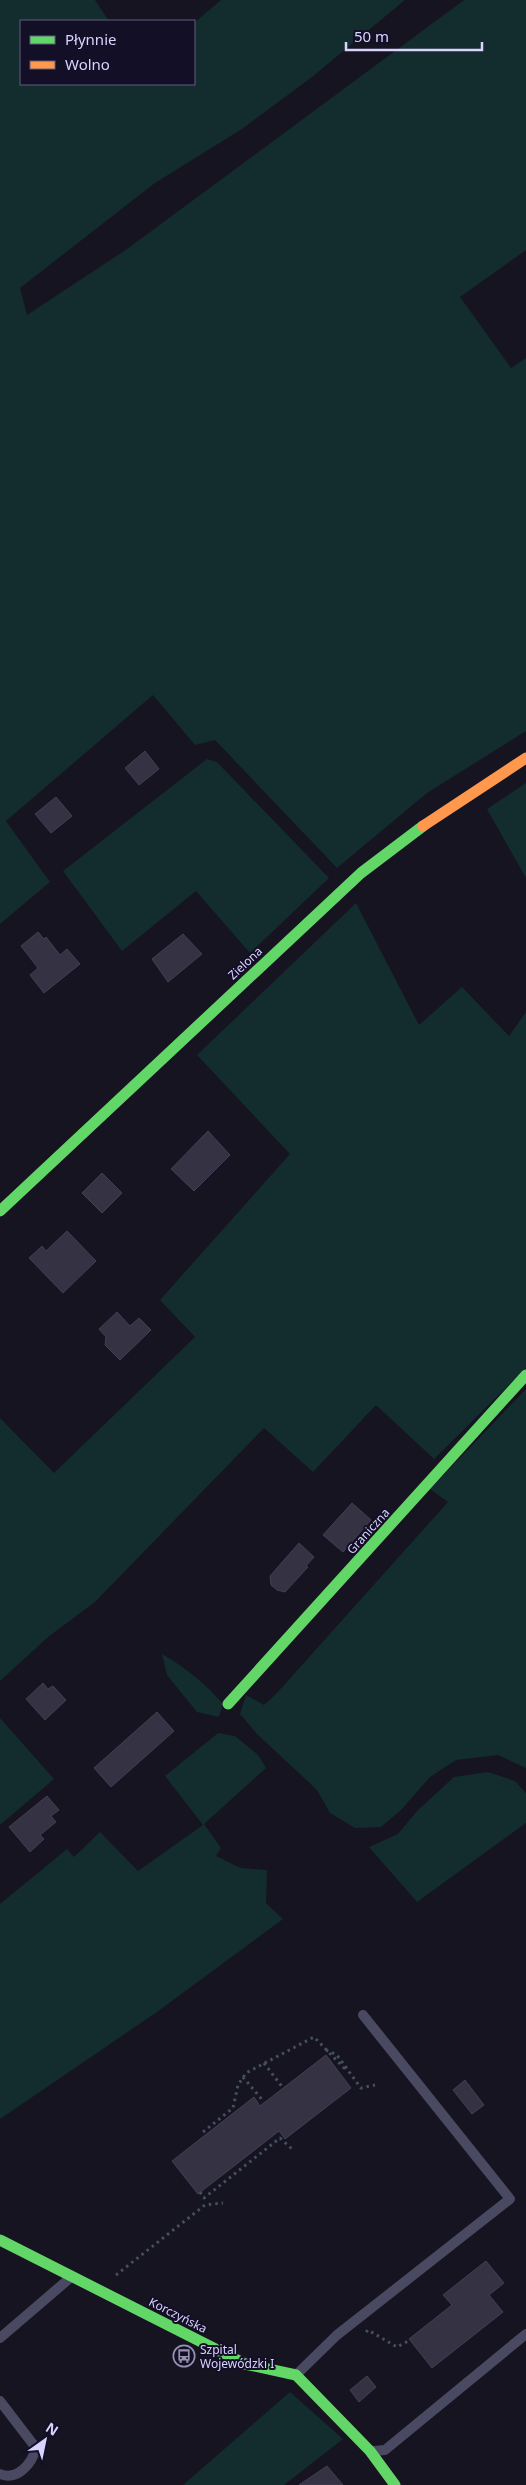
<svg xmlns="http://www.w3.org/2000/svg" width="526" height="2485" viewBox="0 0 526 2485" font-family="'Noto Sans',sans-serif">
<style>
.green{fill:#132c2d}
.building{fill:#343243;stroke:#433f54}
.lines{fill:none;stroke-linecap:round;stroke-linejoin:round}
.path{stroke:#44505f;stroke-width:3;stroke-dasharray:2.5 4;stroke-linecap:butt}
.lane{stroke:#4a4962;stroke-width:10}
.fast{stroke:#63d668;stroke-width:11}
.slow{stroke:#ff974d;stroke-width:11}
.labels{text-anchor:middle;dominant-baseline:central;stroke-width:4;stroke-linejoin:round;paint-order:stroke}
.street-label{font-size:12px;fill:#d9d4ff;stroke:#130f26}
.poi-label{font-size:12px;fill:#d9d4ff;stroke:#130f26;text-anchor:start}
</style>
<rect width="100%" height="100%" fill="#161421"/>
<!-- green -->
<path class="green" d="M0,0H95L109,21H21V84H194V23L221,0H405L312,77L242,129L155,183L20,288L27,315L127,249L464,0H526V250L460,297L511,368L526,358V731L427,793L337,868L215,740L195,745L153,695L6,821L50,882L0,924Z
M207,759L217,762L329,878L250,953L196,891L122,951L63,871Z
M526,783V878L487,809Z
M356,903L419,1025L462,987L509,1036L526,1012V1368L434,1459L376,1405L313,1472L264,1428L95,1602L48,1637L0,1681V1418L54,1473L195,1337L160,1300L290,1154L197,1055Z
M526,1389V1768L498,1755L456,1760L430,1777L401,1810L381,1827L355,1828L330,1813L317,1790L257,1734L240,1714L246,1695L264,1705L276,1694L448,1502L430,1489Z
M162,1654C186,1668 205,1683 223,1704L219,1717L197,1712L167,1675Z
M0,1718L54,1779L0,1825Z
M218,1733L235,1736L258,1755L266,1768L204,1824L221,1848L216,1856L240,1868L267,1870L266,1903L283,1919L157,2012L0,2119V1904L67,1849L74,1857L100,1832L138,1871L203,1825L165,1776Z
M488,1772L515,1781L526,1793V1823L417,1902L369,1847L398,1834L417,1811L454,1777Z
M290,2392L343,2439L284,2485H183Z"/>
<!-- building -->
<path class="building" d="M145,751L159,769L139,785L125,768Z
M56,797L72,816L51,833L35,814Z
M38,932L44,939L46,937L60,955L67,949L80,964L44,993L30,975L38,968L21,946Z
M183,934L202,954L168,982L152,959Z
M208,1131L230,1155L194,1191L171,1169Z
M102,1173L122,1193L102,1213L82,1193Z
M67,1231L96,1261L63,1293L29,1258L42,1246L46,1251Z
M117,1312L130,1326L139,1318L151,1330L120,1360L105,1345L106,1337L99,1329Z
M352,1503L371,1520L343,1552L323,1535Z
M299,1543L314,1557L306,1566L308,1567L285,1592L277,1590L271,1585L270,1576Z
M43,1683L48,1689L53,1686L66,1700L45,1720L26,1699Z
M157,1712L174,1731L111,1787L94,1768Z
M47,1796L59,1810L51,1816L56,1822L40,1835L44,1839L30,1852L9,1827Z
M326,2055L351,2088L285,2139L279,2131L198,2194L172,2161L254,2097L260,2106Z
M465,2080L484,2105L472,2114L453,2090Z
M486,2261L504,2283L489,2295L503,2312L432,2368L409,2339L452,2305L443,2295Z
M367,2376L376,2387L359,2402L350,2390Z
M327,2466L343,2485H299Z"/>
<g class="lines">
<!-- path -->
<path class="path" d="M326,2050L337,2055L361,2088L375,2085
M264,2063L283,2088
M243,2077L264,2102
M203,2132L233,2108L238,2085L246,2073L314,2037L344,2068L341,2070
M200,2192L204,2198L280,2138L292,2149
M116,2275L205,2205L223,2203
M366,2332L368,2330L397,2347L410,2340"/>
<!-- lane -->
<path class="lane" d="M0,2338L70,2278
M296,2375L337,2335L510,2199L363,2015
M0,2401L36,2448C32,2464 17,2481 0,2474
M374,2451L385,2450L526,2334"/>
<!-- fast -->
<path class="fast" d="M0,1211L361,873L423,826
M228,1704L526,1375
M0,2240L245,2364L296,2375L370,2451L395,2485"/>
<!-- slow -->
<path class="slow" d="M423,826L526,758"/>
</g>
<!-- icons -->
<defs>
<g id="bus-ring" transform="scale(1.125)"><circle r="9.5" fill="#130f26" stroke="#9591b1" stroke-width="1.5"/><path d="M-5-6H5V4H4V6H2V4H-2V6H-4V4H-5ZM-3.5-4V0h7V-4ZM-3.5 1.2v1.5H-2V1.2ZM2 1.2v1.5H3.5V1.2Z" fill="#9591b1"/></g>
</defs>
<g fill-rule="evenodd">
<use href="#bus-ring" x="184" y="2356"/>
</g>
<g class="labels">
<!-- street labels -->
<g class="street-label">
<text transform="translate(245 963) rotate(-43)">Zielona</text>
<text transform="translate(368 1531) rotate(-48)">Graniczna</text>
<text transform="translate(178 2315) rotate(27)">Korczyńska</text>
</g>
<!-- poi labels -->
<g class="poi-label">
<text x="200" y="2349">Szpital<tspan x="200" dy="14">Wojewódzki I</tspan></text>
</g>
</g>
<!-- legend -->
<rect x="20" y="20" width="175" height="65" fill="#130f26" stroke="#625e7d"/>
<rect x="30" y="36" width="25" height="8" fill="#63d668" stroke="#625e7d"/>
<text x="65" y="45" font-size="15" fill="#d9d4ff">Płynnie</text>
<rect x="30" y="61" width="25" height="8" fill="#ff974d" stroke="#625e7d"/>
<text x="65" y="70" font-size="15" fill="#d9d4ff">Wolno</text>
<!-- north arrow -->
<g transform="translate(45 2440) rotate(33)" stroke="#130f26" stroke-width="4" paint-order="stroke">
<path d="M0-4L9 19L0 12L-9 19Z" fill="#d9d4ff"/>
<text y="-8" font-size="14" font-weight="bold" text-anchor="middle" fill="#d9d4ff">N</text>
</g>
<!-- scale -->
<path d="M346 42v8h136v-8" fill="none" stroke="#d9d4ff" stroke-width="2.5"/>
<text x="354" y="42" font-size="15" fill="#d9d4ff" stroke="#130f26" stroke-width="4" paint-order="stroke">50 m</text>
</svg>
